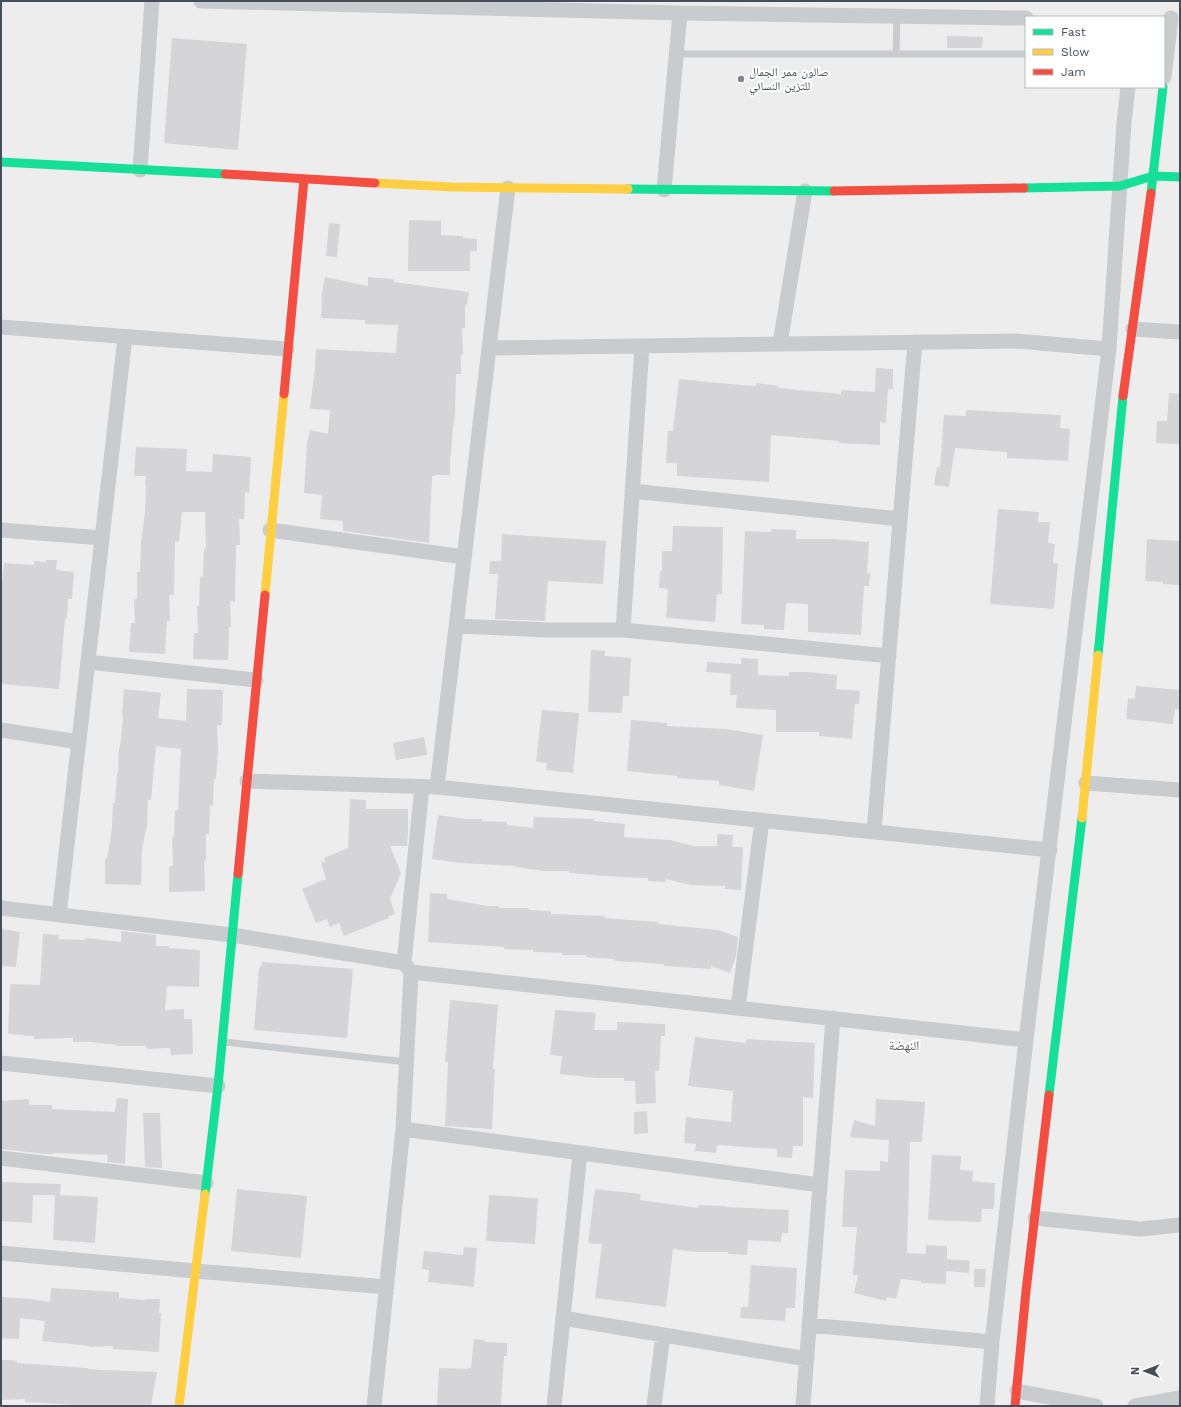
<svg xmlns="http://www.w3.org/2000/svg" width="1181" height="1407" viewBox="0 0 1181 1407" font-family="'Work Sans','Noto Naskh Arabic',sans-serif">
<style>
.building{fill:#d5d5d7}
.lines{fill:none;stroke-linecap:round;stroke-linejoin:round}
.lane{stroke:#c9ccce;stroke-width:7}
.street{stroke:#c9ccce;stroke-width:15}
.fast{stroke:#16e098;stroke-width:9}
.slow{stroke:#ffcf43;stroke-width:9}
.jam{stroke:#f24e42;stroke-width:9}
.poi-dot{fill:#80868d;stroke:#fff;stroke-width:1.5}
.labels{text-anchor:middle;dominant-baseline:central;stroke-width:4;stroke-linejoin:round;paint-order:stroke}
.poi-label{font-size:12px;fill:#454f5a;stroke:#fff;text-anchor:start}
.neighbourhood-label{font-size:13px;fill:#595d61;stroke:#fff}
</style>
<rect width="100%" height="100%" fill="#eeeded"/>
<!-- building -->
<path class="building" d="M947,36L983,37L982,48H947Z
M172,38L247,44L238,150L164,143Z
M409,220L441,221V235L463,236V238L477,239V251H470V271H408Z
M329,223L340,224L337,257L326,256Z
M325,277L368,286V277L394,279V282L469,292L467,305L465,304V328H462L463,354L461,355V374H456L455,413L454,425H453L451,456H450V475H434V476H432L429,543L343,531V521L320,519L322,495L304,493L307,442L310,430L328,434L330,410L310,409L315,369L316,349L396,353L398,325L365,324V320L321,318L322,292Z
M876,368L893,369V389H888L886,423L880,422V445L839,443V441L771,435L769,482L677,476V463H666L668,431H673L679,379L729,384L756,386V383L778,386V388L841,394V390L875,392Z
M1169,393L1180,394V444L1156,443L1157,421H1167Z
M966,410L1061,415L1060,428L1070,429L1068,461L1007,458V452L955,448L949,487L934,485L937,467H940L944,415L966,416Z
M136,447L187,449L186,471L212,472L213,454L251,457L249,493L245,492L244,519H239L240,545H236L235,602L230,601L231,627H229L228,660L193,659L194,633H198L197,606H199L200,577H203L204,549H206L205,512H182L179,542L175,541L174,595H169L170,621H167L165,654L129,652L131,623H135L134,599H137V572H140L141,543L145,511L146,485H145L146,476H134Z
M998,509L1039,512L1038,522H1050L1048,543L1055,544L1053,563H1058L1054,609L990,604Z
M673,526L723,527L722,594H717L715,622L666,618L668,589L659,588L660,571H662V551H672Z
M771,529L796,530V539H835L869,542L867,573H870L869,586H864L861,635L808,632V604L786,603L784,630L764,629V625L741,624L745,531L771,532Z
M502,534L606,541L603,584L548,581L545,621L495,619L498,574H489L490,561H501Z
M1147,539L1180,541V585L1163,584V582L1145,581Z
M46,560H57L56,570L74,572L72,599H68L67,619H65L59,689L1,684V594L4,563L34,565V561L46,562Z
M591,650L605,651V656L631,658L629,696H623L622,713L588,712Z
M741,658L758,659V675L789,676V672H808L837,675L836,689L860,691L859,704H855L852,739L819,736V732H776V710L736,708L737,695H730L731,674L706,672L707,662L741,664Z
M1136,686L1180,690V710L1175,709L1173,724L1126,719L1128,698L1135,699Z
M124,689L161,693L158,718L186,721L187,689L223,690L222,725H217L218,750L216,779H214L213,806L210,805L209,834H206V861H204L205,891L169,892V866H173L172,837H174L175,810H178L181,749L156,746L151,800H148L147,828H146L142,851L141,885L105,884V859H107L112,828L113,803H115L117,773H118L119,747H120L123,718L122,717Z
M542,710L579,713L573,773L546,770L547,763L536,762Z
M631,720L667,723V726L726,729L763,735L754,791L719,785V781L677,778V776L627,771Z
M424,737L427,755L396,760L393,743Z
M350,799L366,800V809H408V833L407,846H390L401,873L390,899L395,914L388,916L389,918L344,936L339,923L330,927L327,919L316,923L302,889L326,879L321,863L325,861L324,858L348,848Z
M438,815L466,819H482V821L507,822V825L533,828L534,817L595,819L594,821L625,824L624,837L670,840L694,846H717V834L733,835L732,847H743L741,890L725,889V886L691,885L666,879L665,882L648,881V878L621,877L569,873V871H544L515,867L516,866L461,863L432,859Z
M430,893L447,894V899L488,906H499V908H529V910L551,911V914L605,916L604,918L658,922V924L718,930L738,937L736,956L730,973L711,966V969L664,966V964L614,961V959L586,957V955H562V953L533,952V950L504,949V947L428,942Z
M1,929L20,932L16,967L1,966Z
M121,931L156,935V946H169V948L200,950L199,987L167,986L165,1010L184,1009V1019H192L193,1054L171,1055L170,1048L146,1049V1046H117V1045L91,1042H73V1038L34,1039V1036L8,1034L10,984L40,985L43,934L59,935L58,939L86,940V938L121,942Z
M262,962L353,969L347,1038L254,1030L259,967H261Z
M450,1000L498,1005L493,1069H495L492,1129L445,1126L448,1062H445Z
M555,1010L596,1013L594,1030H617V1022L665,1024V1036H661L659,1071H655L656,1103L636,1104L635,1081H624V1078H596L560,1074L562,1056L550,1055Z
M695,1037L746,1043V1039L815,1043L813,1098L803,1097V1146H793L792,1158L777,1157V1149L717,1145L716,1153L695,1151L696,1144L684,1143L686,1117L731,1122L733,1091L688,1086Z
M117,1098L128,1099L125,1164L107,1162L108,1155L53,1153V1154H45L1,1149V1101L29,1099V1105H52V1109L115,1112Z
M876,1099L925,1102L922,1142H910L907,1253L926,1254V1245L947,1246V1259L970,1261L969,1273L946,1271V1284L921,1283V1281L901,1279L896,1299L887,1297L886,1301L854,1293L858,1275H853L857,1227H842L845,1170L880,1171V1161L888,1162L889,1140L856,1138L850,1137L854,1120L875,1126Z
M647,1111L648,1133L634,1134V1112Z
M143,1113H160L162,1168L145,1167Z
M932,1155L961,1156L960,1170L973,1171L972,1181L995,1183L994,1209H982L981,1222L928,1220Z
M1,1182L61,1184L60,1195L98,1197L95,1243L53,1240L55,1195H33L32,1223L1,1221Z
M237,1189L307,1196L301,1258L231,1251Z
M595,1189L641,1194L640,1200L698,1208L699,1205L725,1206V1207L789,1210L788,1233H782L781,1242L748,1240L747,1255L728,1254V1252H696L673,1249L666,1307L595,1298L602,1244L588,1243Z
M489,1195L538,1198L535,1244L486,1241Z
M464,1247L477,1248L474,1287L428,1282L429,1270L422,1269L424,1251L463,1255Z
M751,1265L797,1268L795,1308H786L785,1321L740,1318L741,1307H748Z
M974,1269H986L985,1287H974Z
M51,1288L119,1292V1298L146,1300V1299H160L159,1313H161L159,1352L113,1349V1346L89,1347V1346L42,1341L45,1321L20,1318L19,1339H12L1,1338V1297L31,1299L50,1302Z
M474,1339L485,1340L484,1342L507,1343V1356H504L501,1406H437L439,1368L468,1369V1368H471Z
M1,1360H13V1361H17V1363L88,1368V1369L103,1370L157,1372L151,1406H90L25,1402V1399L1,1400Z"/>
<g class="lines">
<!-- lane -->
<path class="lane" d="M677,54H1026
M896,54L897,16
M224,1042L407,1062"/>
<!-- street -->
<path class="street" d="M201,1L680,13L1026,18
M1164,77L1171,18
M140,170L152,1
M664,190L680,13
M1,327L287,349
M1133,329L1180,332
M780,344L805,191
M489,348L1016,341L1109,349
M632,491L900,519
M1,530L102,538
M270,530L464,557
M456,626L548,630H623L889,656
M623,630L642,346
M88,662L256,680
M1,730L79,742
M247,781L437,787L1050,850
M1086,783L1180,790
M437,787L508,188
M874,831L915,342
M1,908L232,935L404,963L411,972L1026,1040
M59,915L125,337
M404,963L422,787
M738,1008L762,820
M1,1063L218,1086
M403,1129L820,1185
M1,1158L206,1183
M1035,1218L1140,1229L1180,1225
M1,1253L195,1271L387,1287
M563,1318L807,1359
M809,1325L992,1342
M1017,1391L1096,1406
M374,1406L403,1129L411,972
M554,1406L580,1153
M654,1406L663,1335
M803,1406L833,1018
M987,1406L992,1342L1026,1040L1109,349L1124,123L1128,87
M1135,1406L1180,1398"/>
<!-- fast -->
<path class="fast" d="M1,162L225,174
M1024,188L1120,186L1153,176L1180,177
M628,189L834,191
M1151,193L1163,87
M1098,655L1123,396
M1049,1095L1082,818
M205,1194L218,1086L238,874"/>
<!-- slow -->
<path class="slow" d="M375,183L452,187L628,189
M265,595L284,394
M1082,818L1098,655
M179,1406L205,1194"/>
<!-- jam -->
<path class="jam" d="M225,174L375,183
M834,191L1024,188
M284,394L304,179
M1123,396L1151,193
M238,874L265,595
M1015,1406L1026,1291L1049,1095"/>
</g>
<!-- markers -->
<circle class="poi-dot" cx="741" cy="79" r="4"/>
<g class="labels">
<!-- poi labels -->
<g class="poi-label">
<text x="749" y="72">صالون ممر الجمال<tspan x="749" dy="14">للتزين النسائي</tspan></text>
</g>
<!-- neighbourhood labels -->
<g class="neighbourhood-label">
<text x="904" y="1045">النهضة</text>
</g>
</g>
<!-- border -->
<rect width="1181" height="1407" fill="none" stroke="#454f5a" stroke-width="4"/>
<!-- legend -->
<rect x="1025" y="16" width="140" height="72" fill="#ffffff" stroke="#b5b9bd"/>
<rect x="1033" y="29" width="20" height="6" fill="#16e098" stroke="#b5b9bd"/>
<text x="1061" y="36" font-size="12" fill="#454f5a">Fast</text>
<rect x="1033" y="49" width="20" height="6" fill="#ffcf43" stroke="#b5b9bd"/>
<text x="1061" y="56" font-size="12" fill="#454f5a">Slow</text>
<rect x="1033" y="69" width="20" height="6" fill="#f24e42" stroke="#b5b9bd"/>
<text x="1061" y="76" font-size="12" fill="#454f5a">Jam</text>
<!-- north arrow -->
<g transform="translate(1145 1371) rotate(270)" stroke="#ffffff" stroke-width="3" paint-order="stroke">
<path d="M0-3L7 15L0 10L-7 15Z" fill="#454f5a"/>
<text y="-6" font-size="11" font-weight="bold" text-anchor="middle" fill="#454f5a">N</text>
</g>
</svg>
